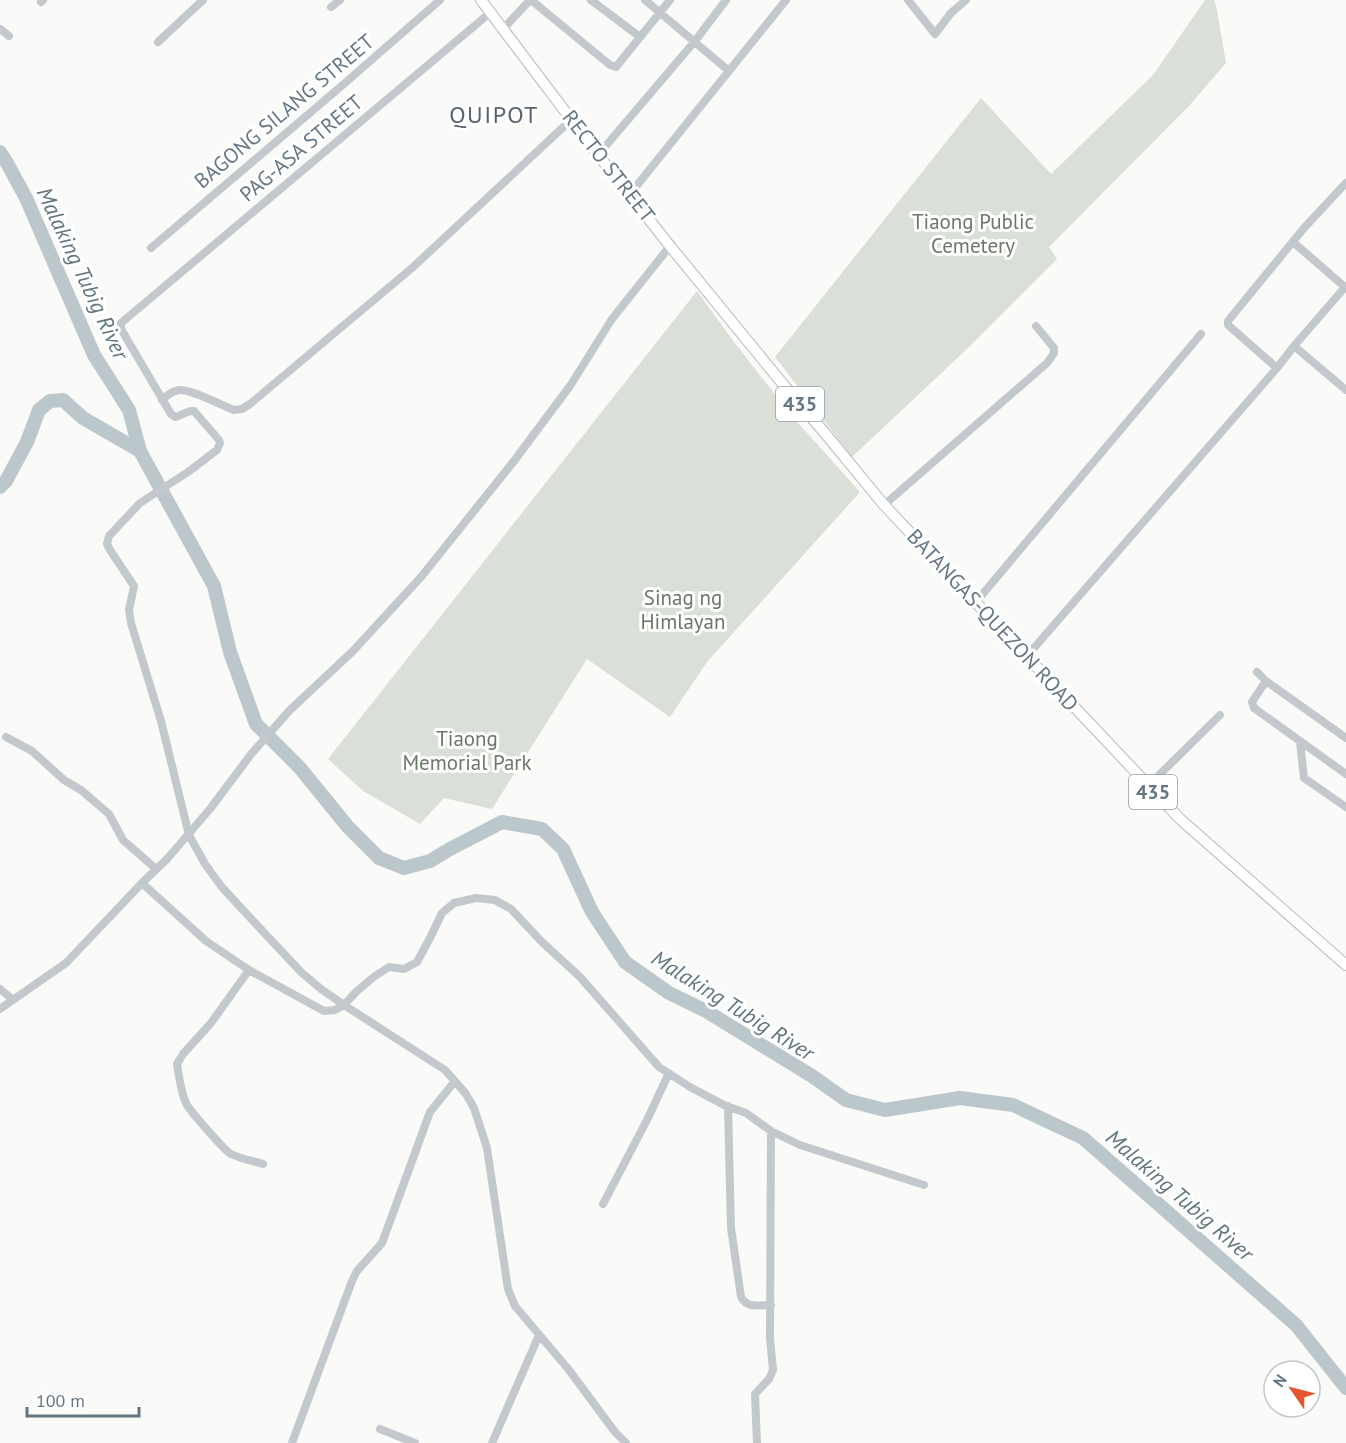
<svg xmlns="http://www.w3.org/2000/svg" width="1346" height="1443" viewBox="0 0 1346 1443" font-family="'PT Sans',sans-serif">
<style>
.green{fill:#dadfd7}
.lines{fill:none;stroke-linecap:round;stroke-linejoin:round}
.river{stroke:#bbc7cb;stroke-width:14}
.major-casing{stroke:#b5babe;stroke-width:12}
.minor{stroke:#c3c8cc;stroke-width:8}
.major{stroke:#fff;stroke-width:10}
.labels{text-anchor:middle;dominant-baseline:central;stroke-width:6;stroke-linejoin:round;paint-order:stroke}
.shield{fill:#fff;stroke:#939fa8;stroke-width:1.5}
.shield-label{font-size:20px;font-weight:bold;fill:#657683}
.street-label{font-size:21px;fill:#657683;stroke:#fff}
.park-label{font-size:21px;fill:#687a64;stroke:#fff}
.water-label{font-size:22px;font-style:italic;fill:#60757c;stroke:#fff}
.quarter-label{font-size:24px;letter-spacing:1.5px;fill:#57646e;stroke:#fff}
</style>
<rect width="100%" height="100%" fill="#fafaf8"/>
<!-- green -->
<path class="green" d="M1205,0H1214L1216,5L1226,63L1188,107L1049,247L1057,259L969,347L852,457L775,357L981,98L1051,174L1153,75Z
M697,291L734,342L791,415L860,492L707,662L670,717L587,659L492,809L444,798L420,824L363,791L328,759Z"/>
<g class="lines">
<!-- river -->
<path class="river" d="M0,152L7,163L26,198L94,355L129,410L140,451L214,586L230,652L256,724L300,768L348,827L379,858L404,868L430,861L450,849L502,822L542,829L563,849L592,912L625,962L669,993L706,1011L812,1076L846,1100L885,1110L960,1098L1013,1105L1083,1138L1296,1325L1346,1388
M0,487L6,481L27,442L39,410L50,401L63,400L83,418L140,451"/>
<!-- major casing -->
<g class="major-casing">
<path id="major" d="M481,0L598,155L670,246L782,383L824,432L884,505L1180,819L1346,965"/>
</g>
<!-- minor -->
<path class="minor" d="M531,0L610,65L616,67L670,0
M591,0L640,37
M645,0L729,71
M908,0L935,34L951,13L966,0
M41,2L43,0
M331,7L340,0
M491,12L121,323V329L171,414L175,417C182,416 186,410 194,411L219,440L220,443L217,450L188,472L140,503L109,536L107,544L110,550L134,586L129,610L131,623L161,721L189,835L205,864L221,886L242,909L301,972L321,989L344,1005L445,1070L466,1094L474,1108L487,1148L508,1289L515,1306L569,1370L615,1432L626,1443
M0,29L9,36
M503,29L530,0
M158,42L203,0
M598,155L695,41L726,0
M630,194L786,0
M1293,242L1346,288
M151,248L345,83L440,0
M1294,346L1346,286
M1277,368L1294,346L1346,390
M162,400C167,395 172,391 179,390C191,389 221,405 234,410L242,409L250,404L412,268L572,119
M884,505L1047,363L1054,353V348L1036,326
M976,602L1201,334
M1027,656L1277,368L1228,325V321L1304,228L1346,183
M1257,672L1266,681L1346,738
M1266,681L1252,702L1254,708L1346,774
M6,737L32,751L64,780L81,790L109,814L123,840L156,869
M1300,742L1304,778L1346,807
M1148,786L1220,715
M142,883L206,941L249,970L324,1011L335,1010L344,1005L357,991L375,976L389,967L404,969L417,962L430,938L442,913L454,903L476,898L495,900L511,909L542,942L580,977L659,1067L690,1087L724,1105L746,1113L771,1131L800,1145L924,1185
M249,970L211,1023L183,1054L177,1064C179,1076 181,1094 187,1105C191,1112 225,1151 231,1154C241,1159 253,1161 263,1164
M0,989L13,1000
M0,1009L66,963L142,883L167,859L210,809L252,753L289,711L353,651L421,577L514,461L570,386L612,319L670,246
M728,1106L731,1228L741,1297C748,1309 757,1305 771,1305
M603,1204L647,1120L669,1073
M380,1429L415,1443
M292,1443L352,1281L357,1271L382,1243L430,1112L455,1081
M492,1443L539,1335
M757,1443L755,1394L769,1379L773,1370L770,1338L771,1131"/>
<!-- major -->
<use href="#major" class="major"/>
</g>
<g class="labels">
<!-- shield labels -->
<g class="shield">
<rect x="776" y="387" width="48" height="34" rx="4.5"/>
<rect x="1129" y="775" width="48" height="34" rx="4.5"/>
</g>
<g class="shield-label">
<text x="800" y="404">435</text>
<text x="1153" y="792">435</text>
</g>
<!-- street labels -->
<g class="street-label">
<text transform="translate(284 111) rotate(-40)">BAGONG SILANG STREET</text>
<text transform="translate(301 148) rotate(-40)">PAG-ASA STREET</text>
<text transform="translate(609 166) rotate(52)">RECTO STREET</text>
<text transform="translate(993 620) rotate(47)">BATANGAS-QUEZON ROAD</text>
</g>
<!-- park labels -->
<g class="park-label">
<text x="973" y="221">Tiaong Public<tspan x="973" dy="24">Cemetery</tspan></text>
<text x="683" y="597">Sinag ng<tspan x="683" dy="24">Himlayan</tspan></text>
<text x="467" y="738">Tiaong<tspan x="467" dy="24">Memorial Park</tspan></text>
</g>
<!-- water labels -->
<g class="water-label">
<text transform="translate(83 273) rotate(65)">Malaking Tubig River</text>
<text transform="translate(733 1005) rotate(32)">Malaking Tubig River</text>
<text transform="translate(1180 1195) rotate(41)">Malaking Tubig River</text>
</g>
<!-- quarter labels -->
<g class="quarter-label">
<text x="494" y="114">QUIPOT</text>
</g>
</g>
<!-- north arrow -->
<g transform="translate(1292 1389) rotate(305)"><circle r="28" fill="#ffffff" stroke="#c1c8cd" stroke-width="1.5"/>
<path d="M0-4.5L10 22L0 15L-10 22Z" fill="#e4572e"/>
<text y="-9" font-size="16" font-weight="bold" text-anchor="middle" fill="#657683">N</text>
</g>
<!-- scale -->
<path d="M27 1407v9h112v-9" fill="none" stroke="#657683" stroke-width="3"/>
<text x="36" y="1407" font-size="18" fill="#657683" stroke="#ffffff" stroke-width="4.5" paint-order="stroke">100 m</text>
</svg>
